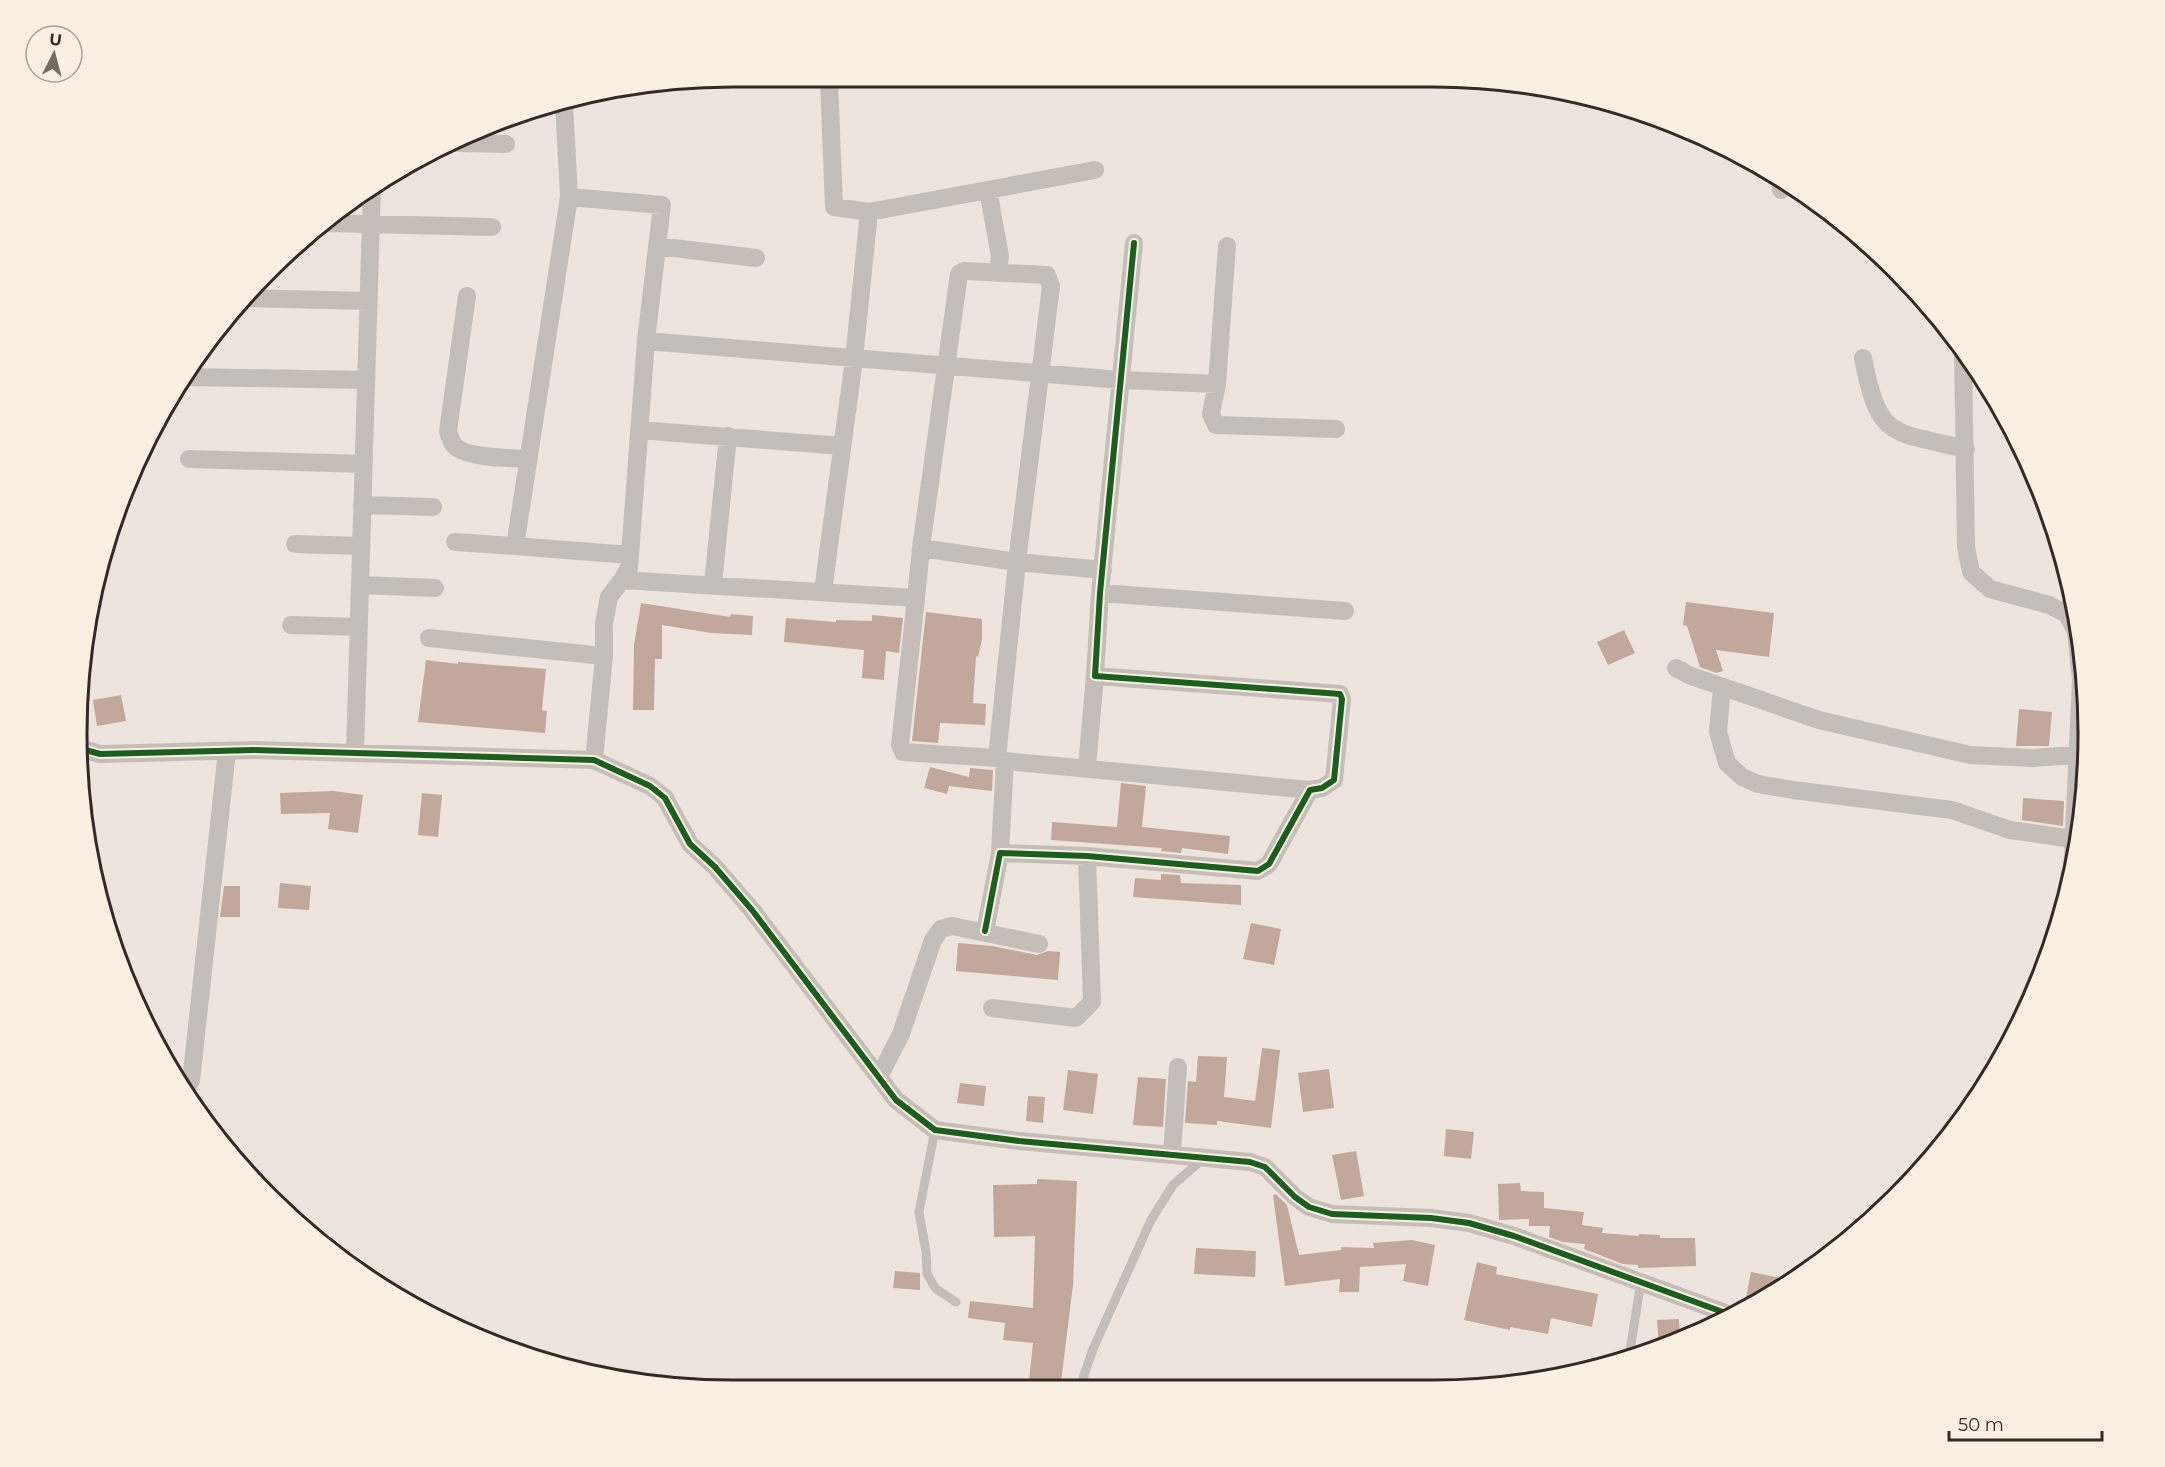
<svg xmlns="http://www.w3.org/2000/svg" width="2165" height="1467" viewBox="0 0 2165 1467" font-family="Montserrat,sans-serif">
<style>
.building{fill:#c2a79d}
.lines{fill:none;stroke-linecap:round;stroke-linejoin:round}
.service{stroke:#c5bdb7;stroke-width:9}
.minor{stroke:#c5bdb7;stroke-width:18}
.cycleway-casing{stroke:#faefe3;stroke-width:10}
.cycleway{stroke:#1b5e20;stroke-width:6}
.rim{fill:none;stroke:#352925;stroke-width:3}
</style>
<rect width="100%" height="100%" fill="#ede5dd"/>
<!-- building -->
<path class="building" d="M1686,602L1774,613L1769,657L1716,650L1723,671L1716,673L1700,667L1687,626L1683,625Z
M641,603L730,617L731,614L753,616L752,635L711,633L662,625V659H655L654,710H633L634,645Z
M926,612L982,619V639L978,657L976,656L973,703L986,704L985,725L940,723L938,743L912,741Z
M872,615L903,618L899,653L886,651L884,680L862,678L864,650L784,642L786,618L836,622V620L872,621Z
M1624,630L1635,653L1608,665L1597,642Z
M426,660L458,664V662L546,669L542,710L547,711L545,733L418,722Z
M121,695L126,721L97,726L93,700Z
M2019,709L2052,712L2049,746H2016Z
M930,767L969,777L970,768L993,770L992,791L949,786L947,794L924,788Z
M1121,783L1146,786L1142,827L1230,836L1228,854L1182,848L1181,853L1161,851L1162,848L1051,840L1052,822L1117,827Z
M334,791L363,795L358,833L328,829L330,813L281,814L280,793Z
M422,793L442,795L438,837L418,835Z
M2023,798L2064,801L2063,826L2022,820Z
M1161,874L1180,875L1181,883L1241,885V905L1133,897L1135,878L1161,880Z
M280,883L311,886L309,910L278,908Z
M224,886H240V917H220Z
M1251,923L1281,929L1274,965L1243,959Z
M958,943L992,946L1037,955L1048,951L1060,952L1058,980L956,971Z
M1262,1048L1280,1050L1271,1128L1217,1121V1125L1185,1123L1188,1081L1196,1082L1198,1056L1227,1057L1224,1097L1255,1101Z
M1329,1069L1334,1108L1303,1112L1298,1073Z
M1068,1070L1098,1074L1093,1114L1063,1110Z
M1138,1077L1166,1079L1163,1127L1133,1125Z
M960,1083L986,1086L984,1106L957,1103Z
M1028,1096L1045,1097L1043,1123L1026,1121Z
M1446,1129L1474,1132L1471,1159L1444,1156Z
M1356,1151L1364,1196L1341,1200L1332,1155Z
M1037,1179L1077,1181L1073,1285L1060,1390H1028L1033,1343L1003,1340L1005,1323L968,1318L970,1301L1033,1308L1035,1236L994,1237L993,1185L1037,1184Z
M1520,1183L1521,1191L1544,1192V1208L1584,1212L1582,1225L1603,1228L1602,1233L1639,1236V1234L1660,1235V1238H1695L1696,1266L1638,1268V1265L1623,1264L1584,1249L1585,1244L1563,1242L1549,1237L1550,1226H1529V1219L1499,1220L1498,1184Z
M1276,1194L1287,1205L1299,1255L1341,1250V1247L1374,1248L1373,1243L1412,1240L1435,1245L1428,1286L1403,1281L1406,1264L1360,1267L1359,1292H1339L1340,1279L1285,1286L1273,1195Z
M1196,1248L1256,1251L1255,1277L1194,1274Z
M1477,1262L1497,1267L1496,1274L1598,1294L1592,1327L1551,1318L1548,1334L1510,1327V1330L1464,1320Z
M895,1271L920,1273V1290L893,1288Z
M1751,1272L1794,1281L1744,1308Z
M1679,1319L1680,1341L1659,1348L1657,1320Z"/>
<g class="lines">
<!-- service -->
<path class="service" d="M935,1130L919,1212L926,1252L927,1274L936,1289L956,1302
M1629,1357L1641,1281
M1079,1390L1093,1349L1151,1220L1173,1185L1204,1158"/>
<!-- minor -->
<path class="minor" d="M829,81L834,207L869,212
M458,143L506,144
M988,190L1000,256L998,273
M1781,190L1782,181
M569,197L662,205L646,341L629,568L622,580
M325,223L492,227
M657,246L756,258
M467,296L448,431C450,437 451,444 457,448C471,458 510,458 528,459
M243,298L368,301
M646,341L1121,380L1217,384L1211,414L1216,425L1336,429
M1963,351L1966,547L1971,572L1990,589L2049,605L2067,614L2076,632L2081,680L2072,876
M1863,358C1879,440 1891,431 1966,449
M187,377L366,380
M1217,384L1227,246
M639,430L842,446
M189,459L363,464
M362,505L433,507
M455,542L515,546L569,197L564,102
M295,544L361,546
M515,546L630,555
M921,548L959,274L964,271L1047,275L1051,286L1017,562L997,758
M713,584L728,436
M360,585L435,588
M823,591L854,359L869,212L1095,170
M1100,593L1345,611
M916,598L900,745L903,752L997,758L1005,761L1310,790
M291,625L359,627
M429,638L604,656
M1676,668L1691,676L1819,720L1970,755L2033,758L2086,754
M1722,687L1718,732L1727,763L1742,777L1758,784L1793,790L1952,810L2010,830L2073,839
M82,749L100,754L254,750L594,760L650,786L665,798L690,844L715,867L752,910L896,1100L935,1130L1019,1141L1250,1162L1265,1167L1295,1197L1309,1207L1332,1214L1431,1218L1469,1223L1514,1236L1731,1315
M355,752L372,186
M594,760L604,656V624L609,597L622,580L916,598L921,548L1017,562L1103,570
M1087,767L1095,676
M1000,853L1005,761
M985,931L1000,853L1087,856L1258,871L1269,864L1310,790L1322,788L1334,780L1342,699L1340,694L1095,676L1100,593L1134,243
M992,1008L1076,1018L1092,1002L1087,856
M880,1075L901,1034L933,940L941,929L952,926L1039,944
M186,1089L191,1081L227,751
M1172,1154L1178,1067"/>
<!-- cycleway casing -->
<g class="cycleway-casing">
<path id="cycleway" d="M82,749L100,754L254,750L594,760L650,786L665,798L690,844L715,867L752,910L896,1100L935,1130L1019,1141L1250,1162L1265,1167L1295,1197L1309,1207L1332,1214L1431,1218L1469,1223L1514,1236L1731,1315
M985,931L1000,853L1087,856L1258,871L1269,864L1310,790L1322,788L1334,780L1342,699L1340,694L1095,676L1100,593L1134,243"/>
</g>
<!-- cycleway -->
<use href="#cycleway" class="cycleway"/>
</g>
<!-- crop -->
<path d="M0 0H2165V1467H0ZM733 87H1432A646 646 0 0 1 2078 733V734A646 646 0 0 1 1432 1380H733A646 646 0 0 1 87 734V733A646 646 0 0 1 733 87Z" fill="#faefe3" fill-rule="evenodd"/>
<path class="rim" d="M733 87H1432A646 646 0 0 1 2078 733V734A646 646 0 0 1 1432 1380H733A646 646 0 0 1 87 734V733A646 646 0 0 1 733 87Z"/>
<!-- north arrow -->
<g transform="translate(54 54) rotate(6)"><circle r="28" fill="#faefe3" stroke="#aba097" stroke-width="1.5"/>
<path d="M0-4.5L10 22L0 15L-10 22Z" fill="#756b65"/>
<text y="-9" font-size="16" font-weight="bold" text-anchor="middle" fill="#352925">U</text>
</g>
<!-- scale -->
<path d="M1949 1431v9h153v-9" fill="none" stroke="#352925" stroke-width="3"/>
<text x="1958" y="1431" font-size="18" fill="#352925" stroke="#faefe3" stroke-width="4.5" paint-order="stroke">50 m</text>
</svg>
